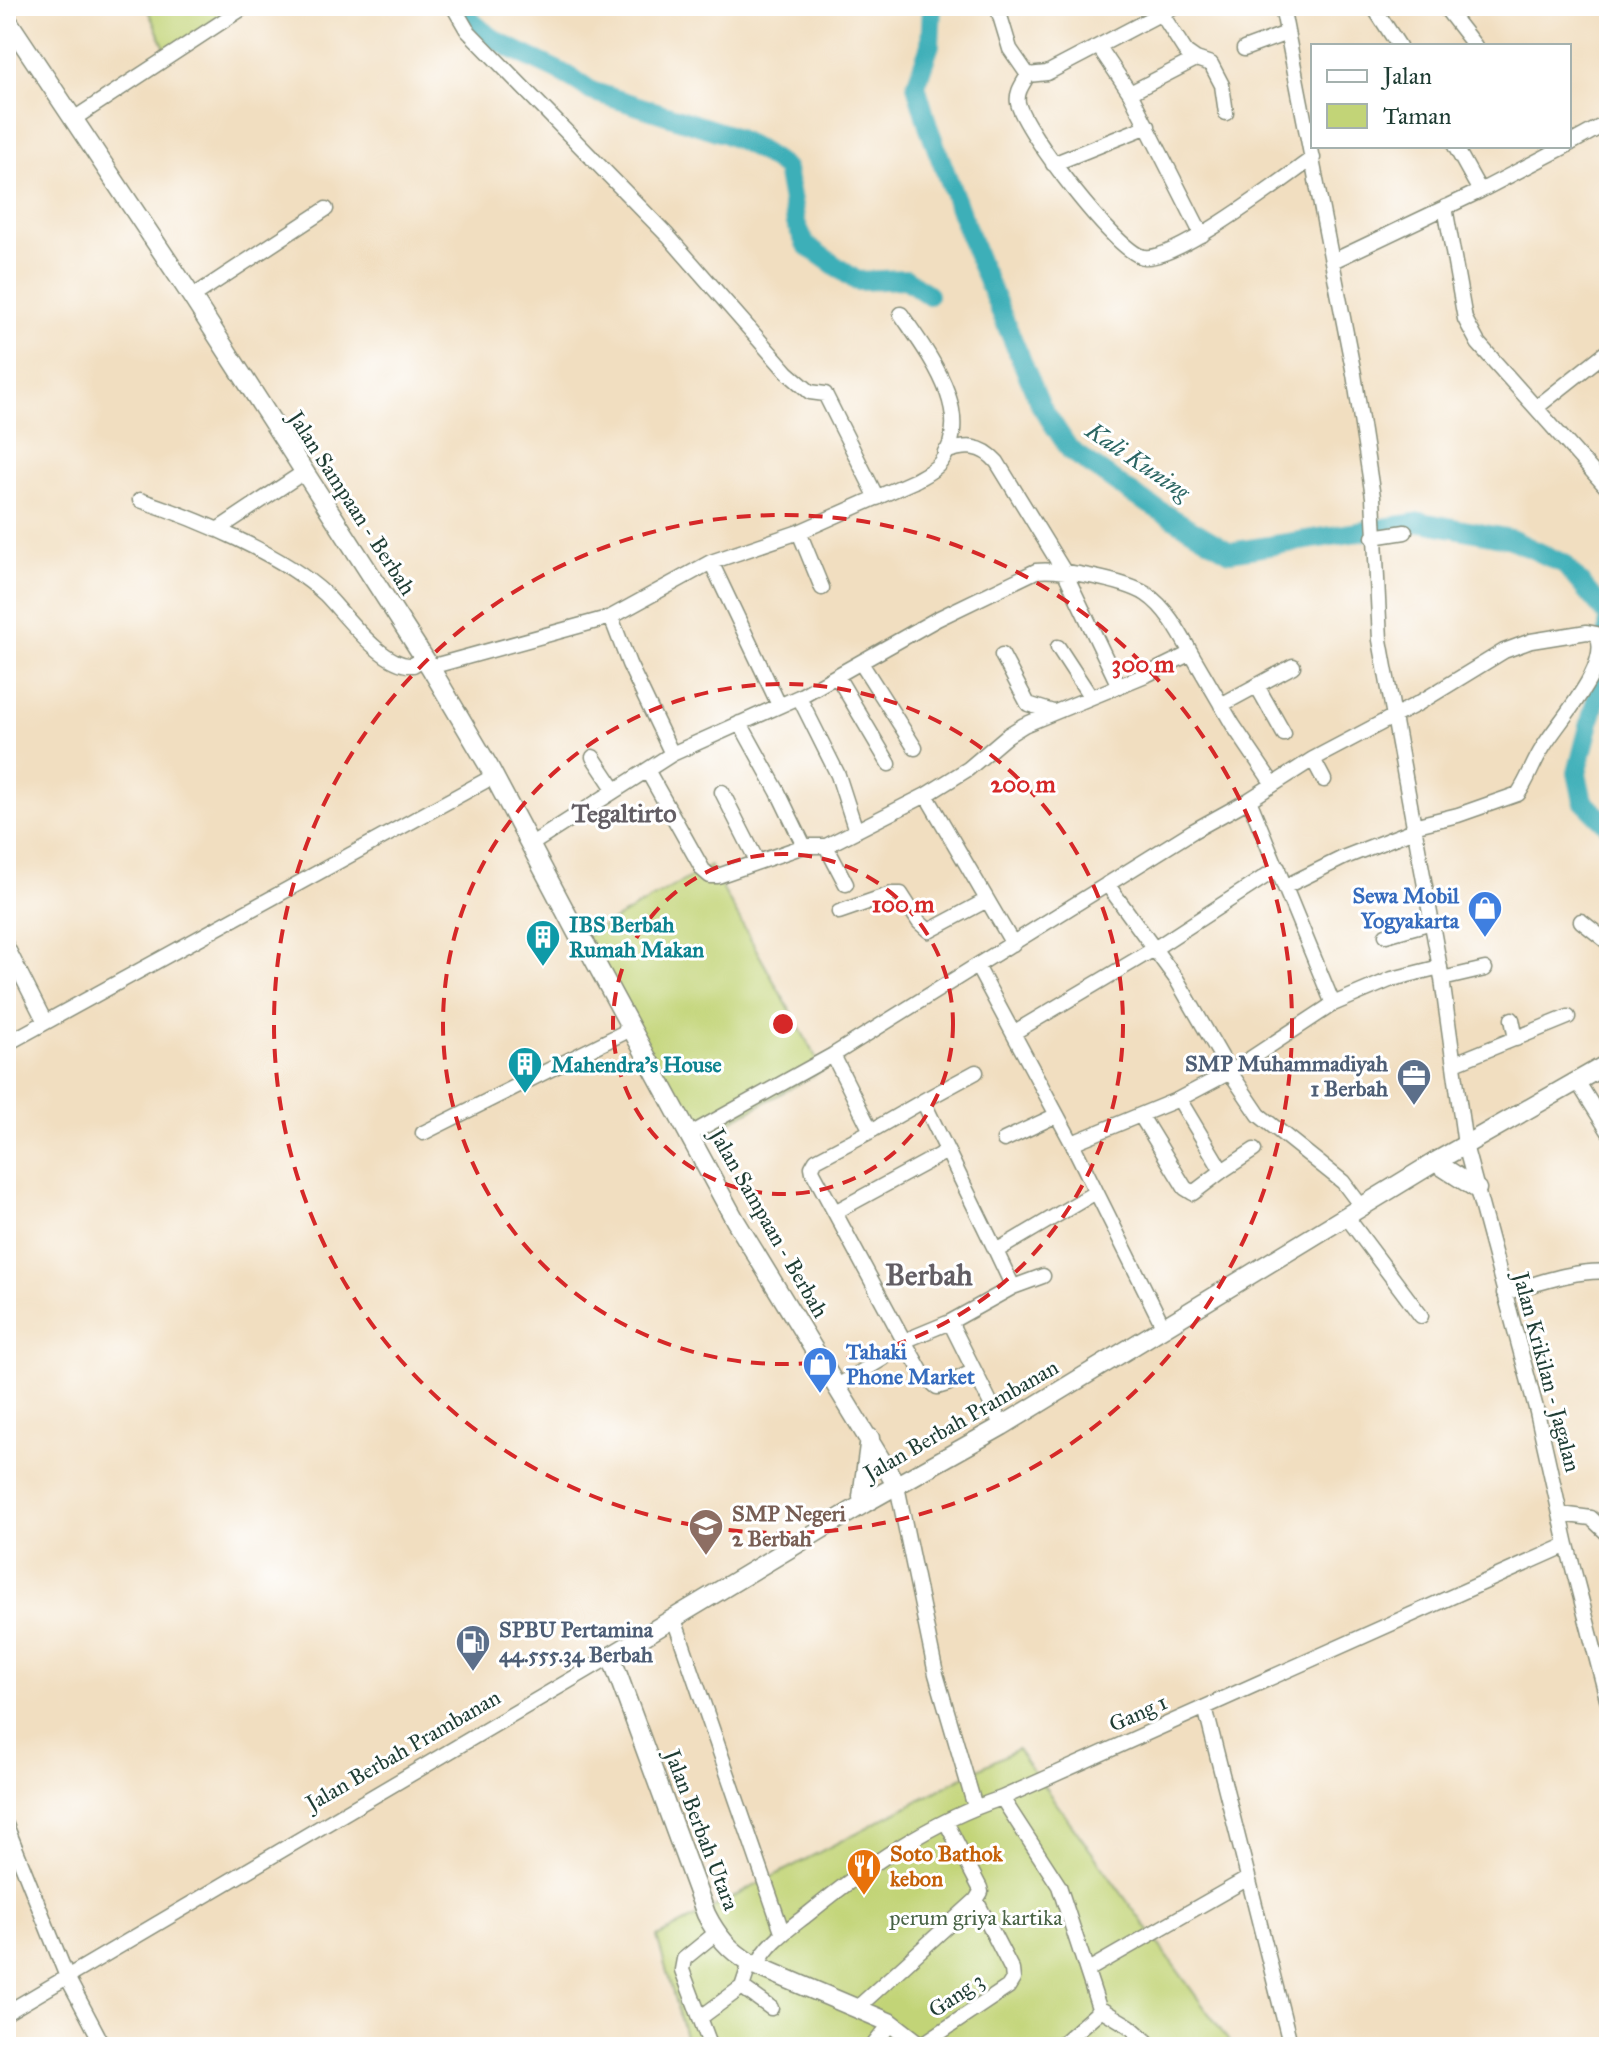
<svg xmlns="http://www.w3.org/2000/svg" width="1615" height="2053" viewBox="0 0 1615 2053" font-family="'IM FELL Great Primer',serif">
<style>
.green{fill:#c2d477;stroke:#708856;stroke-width:2}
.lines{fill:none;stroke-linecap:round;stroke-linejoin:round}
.river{stroke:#3eafb8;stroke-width:20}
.minor-casing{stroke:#888e7a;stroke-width:17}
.major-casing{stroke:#888e7a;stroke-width:21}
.minor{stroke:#fff;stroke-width:14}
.major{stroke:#fff;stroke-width:18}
.ring{fill:none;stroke:#d62828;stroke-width:4;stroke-dasharray:14 10}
.labels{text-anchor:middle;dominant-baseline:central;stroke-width:6;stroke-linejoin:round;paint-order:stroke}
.street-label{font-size:22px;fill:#1f3d34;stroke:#fff}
.shop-label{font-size:22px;font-weight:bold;fill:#366cbe;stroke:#fff;text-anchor:end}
.culture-label{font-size:22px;font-weight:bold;fill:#0d838f;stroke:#fff;text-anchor:start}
.service-label{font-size:22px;font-weight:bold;fill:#4e5e75;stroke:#fff;text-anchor:end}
.education-label{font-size:22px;font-weight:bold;fill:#785e54;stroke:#fff;text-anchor:start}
.food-label{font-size:22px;font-weight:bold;fill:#c56008;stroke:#fff;text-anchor:start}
.park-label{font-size:22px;fill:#486345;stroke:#fff}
.water-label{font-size:24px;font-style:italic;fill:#2a6562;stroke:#fff}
.quarter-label{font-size:26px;font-weight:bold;fill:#635e64;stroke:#fff}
.district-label{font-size:30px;font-weight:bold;fill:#635e64;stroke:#fff}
.centre{fill:#d62828;stroke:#fff;stroke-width:4}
.ring-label{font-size:24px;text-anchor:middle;font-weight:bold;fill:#d62828;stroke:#fff;stroke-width:6;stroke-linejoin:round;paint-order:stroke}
</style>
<rect width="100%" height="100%" fill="#fff"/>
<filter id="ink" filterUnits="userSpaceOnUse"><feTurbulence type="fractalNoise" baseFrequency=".0125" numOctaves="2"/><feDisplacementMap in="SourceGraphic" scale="16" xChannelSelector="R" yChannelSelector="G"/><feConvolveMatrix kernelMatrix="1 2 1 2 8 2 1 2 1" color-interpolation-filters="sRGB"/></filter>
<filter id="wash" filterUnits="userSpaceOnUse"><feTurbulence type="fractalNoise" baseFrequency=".006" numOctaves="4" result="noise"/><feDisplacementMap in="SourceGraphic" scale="32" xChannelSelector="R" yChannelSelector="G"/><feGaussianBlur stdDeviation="1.8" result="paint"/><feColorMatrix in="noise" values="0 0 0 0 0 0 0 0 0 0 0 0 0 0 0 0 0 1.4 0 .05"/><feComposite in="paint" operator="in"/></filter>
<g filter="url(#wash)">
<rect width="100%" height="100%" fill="#f1dec0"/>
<!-- green -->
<path class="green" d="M146,6H245L169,57Z
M710,866L823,1070L693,1142L580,939Z
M1017,1749L1233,2047H688L657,1937Z"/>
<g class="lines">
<!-- river -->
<path class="river" d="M460,6C486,50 553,60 591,91L726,134C748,143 767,154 786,169L796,223L806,245L857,281L906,279L928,295
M932,6L930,45L916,85L928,126L979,261L1041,406L1070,450L1135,496L1230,552L1422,522L1511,539L1564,564L1609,617L1605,664L1577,773L1583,801L1609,827"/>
</g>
</g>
<g filter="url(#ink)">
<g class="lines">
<!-- minor casing -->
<g class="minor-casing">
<path id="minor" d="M453,6L467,30L668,236L788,373L810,392L825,394L877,498
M997,6L1010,49L1028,75L1047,73L1175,6
M1282,6L1354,374L1373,497L1380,640L1442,979L1465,1145L1537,1412L1567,1545L1609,1706
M1373,6L1399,46
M1444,6L1475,46
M1161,13L1186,52L1196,59L1211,64L1222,85L1226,113
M1099,47L1130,93L1202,235
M1244,49L1287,33
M1028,75C1023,84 1016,92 1018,103C1024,131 1118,254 1144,257C1177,261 1283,179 1313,158
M1130,93L1196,59
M72,120L246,6
M1569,144L1609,122
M1455,146L1480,191
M1053,164L1148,126
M1445,207L1465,319L1478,343L1609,490
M1333,261L1480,191L1566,146
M192,297L326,209
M1537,407L1609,350
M945,452C966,445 981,444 997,462L1065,573L1118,684
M140,500C195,518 282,554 325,594C345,614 383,668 413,665L424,658
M217,530L304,472
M799,532L822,588
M1373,537L1405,532
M711,562L779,705
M611,617L629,664L672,754
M1058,647L1090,696
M1002,655L1028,704L1053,712
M861,663L915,748
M430,667L611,617L711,562L799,532L914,481C923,476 934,471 940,463C977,415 928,354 901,314
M837,676L889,764
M1257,686L1284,734
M799,697L838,775L856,831
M1221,705L1293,666
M740,723L778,792L804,846
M593,757L615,790
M1313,759L1324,780
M647,770L703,870L710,876H718L804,846H826L926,795L968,769L1008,735L1024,725L1148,674L1191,653L1233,725L1273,784
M722,792L757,861
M926,795L1013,944
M1249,800L1333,1004
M530,845L672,754L799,697L937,619L1036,571C1060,568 1125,581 1146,594C1166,607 1180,633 1191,653
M826,846L846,884
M1107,884L1177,980L1230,1072L1259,1115L1343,1182L1361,1206
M1286,886L1345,857L1414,830
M839,912L891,894H901L919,922L929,931L987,900
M1581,921L1609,943
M1386,935L1432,922
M6,945L45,1022
M977,966L1072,1143L1164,1328
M1442,979L1485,969
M1512,1019L1516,1039
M1013,1033L1154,949L1278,868
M6,1044L494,776
M833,1055L871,1131L816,1160L812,1167L813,1172L904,1341L950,1322L1002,1426
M1455,1063L1568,1017
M1577,1081L1609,1132
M923,1101L976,1072
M1141,1116L1185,1188L1193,1193L1222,1171L1179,1099
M871,1131L923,1101L996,1251L1096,1192
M423,1133L631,1029
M689,1135L833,1055L1193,831L1249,800L1313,759L1419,703L1504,651L1531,641L1587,632L1597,634C1612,666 1558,721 1542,749C1533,763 1528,780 1518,794L1458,815L1413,826
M1004,1140L1057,1115
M1072,1143L1179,1099L1230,1072L1333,1004L1392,979L1440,967
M1222,1171L1254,1150
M835,1212L947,1151
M1346,1216L1421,1316
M996,1251L1013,1287
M1504,1293C1537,1284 1574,1269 1609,1272
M950,1322L1013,1287L1043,1276
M904,1341L924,1376L937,1387L947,1384L974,1371
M839,1385L884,1358
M897,1486L936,1674L975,1807
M1561,1514L1591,1518L1609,1535
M674,1619L783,1934
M1205,1707L1291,2047
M1002,1798L1059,1886L1099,2008L1096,2014L1058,2047
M6,1825L67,1977L104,2047
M757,1966C767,1943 789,1929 808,1914C867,1866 929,1822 1002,1798L1567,1545
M1088,1970L1245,1880
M742,1987L771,2008
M857,2008L976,1900
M1099,2008L1129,2026L1153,2047
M6,2013L611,1656
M700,2018L742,1987L750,1963
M920,2046L1008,1987L1013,1979L1012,1970L976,1900L981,1892L980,1888L946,1822
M711,2047L682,1970L684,1959L716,1933
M872,2047L891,2023"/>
</g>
<!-- major casing -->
<g class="major-casing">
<path id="major" d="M6,18L192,297L430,667L488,765L580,939L585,943L735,1220L897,1486
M1435,1162L1477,1189
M865,1503L862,1497L870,1438
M922,2047L891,2023L750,1963C729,1950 717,1936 706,1914L611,1656L865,1503L1002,1426L1435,1162L1609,1063"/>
</g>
<!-- minor -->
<use href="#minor" class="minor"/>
<!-- major -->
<use href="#major" class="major"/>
</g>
</g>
<!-- distance rings -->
<g class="ring">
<circle cx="783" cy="1024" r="170"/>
<circle cx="783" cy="1024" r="340"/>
<circle cx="783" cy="1024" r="509"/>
</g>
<!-- icons -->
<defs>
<g id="shop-pin" transform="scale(1.8)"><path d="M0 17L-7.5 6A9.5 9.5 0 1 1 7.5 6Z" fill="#3f7fe0" stroke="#fff"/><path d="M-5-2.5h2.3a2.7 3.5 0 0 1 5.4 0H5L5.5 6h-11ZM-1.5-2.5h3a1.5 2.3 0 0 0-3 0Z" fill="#fff"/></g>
<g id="building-pin" transform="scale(1.8)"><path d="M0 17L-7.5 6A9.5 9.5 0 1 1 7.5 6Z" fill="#0f9aa8" stroke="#fff"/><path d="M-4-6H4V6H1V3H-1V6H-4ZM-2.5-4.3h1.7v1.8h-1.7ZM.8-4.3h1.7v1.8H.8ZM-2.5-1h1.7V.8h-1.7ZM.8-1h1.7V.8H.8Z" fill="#fff"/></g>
<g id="office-pin" transform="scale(1.8)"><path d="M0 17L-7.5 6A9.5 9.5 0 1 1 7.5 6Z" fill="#5c6f8a" stroke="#fff"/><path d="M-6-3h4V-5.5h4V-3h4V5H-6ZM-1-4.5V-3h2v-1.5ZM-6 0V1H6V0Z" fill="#fff"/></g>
<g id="school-pin" transform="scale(1.8)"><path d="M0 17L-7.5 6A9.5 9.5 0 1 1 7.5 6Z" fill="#8d6e63" stroke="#fff"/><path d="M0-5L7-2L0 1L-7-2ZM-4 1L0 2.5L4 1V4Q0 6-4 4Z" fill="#fff"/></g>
<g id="fuel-pin" transform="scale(1.8)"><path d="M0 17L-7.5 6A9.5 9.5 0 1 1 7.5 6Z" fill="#5c6f8a" stroke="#fff"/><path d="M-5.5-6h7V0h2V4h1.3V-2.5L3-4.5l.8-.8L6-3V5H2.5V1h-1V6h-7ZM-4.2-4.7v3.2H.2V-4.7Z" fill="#fff"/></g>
<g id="restaurant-pin" transform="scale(1.8)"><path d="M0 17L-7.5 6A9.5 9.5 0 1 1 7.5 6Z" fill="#e8710a" stroke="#fff"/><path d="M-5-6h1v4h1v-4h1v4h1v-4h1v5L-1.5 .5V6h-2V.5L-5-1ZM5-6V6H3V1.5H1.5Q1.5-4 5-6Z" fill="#fff"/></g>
</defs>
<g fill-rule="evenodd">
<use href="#shop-pin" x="1485" y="908"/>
<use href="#building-pin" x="543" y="937"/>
<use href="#building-pin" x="525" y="1064"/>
<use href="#office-pin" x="1414" y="1076"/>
<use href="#shop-pin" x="820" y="1364"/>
<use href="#school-pin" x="706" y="1526"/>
<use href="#fuel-pin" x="473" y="1642"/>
<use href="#restaurant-pin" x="864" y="1866"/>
</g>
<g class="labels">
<!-- street labels -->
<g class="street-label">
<text transform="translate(352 503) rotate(57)">Jalan Sampaan - Berbah</text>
<text transform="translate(769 1223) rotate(60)">Jalan Sampaan - Berbah</text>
<text transform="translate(1547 1372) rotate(75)">Jalan Krikilan - Jagalan</text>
<text transform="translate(961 1420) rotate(-30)">Jalan Berbah Prambanan</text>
<text transform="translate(1138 1713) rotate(-24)">Gang 1</text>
<text transform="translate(403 1750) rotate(-30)">Jalan Berbah Prambanan</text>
<text transform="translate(702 1830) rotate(69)">Jalan Berbah Utara</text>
<text transform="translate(956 1995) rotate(-34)">Gang 3</text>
</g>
<!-- shop labels -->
<g class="shop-label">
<text x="1459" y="895">Sewa Mobil<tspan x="1459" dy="25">Yogyakarta</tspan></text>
<text x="846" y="1351" text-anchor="start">Tahaki<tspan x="846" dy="25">Phone Market</tspan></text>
</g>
<!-- culture labels -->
<g class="culture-label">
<text x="569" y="924">IBS Berbah<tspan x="569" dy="25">Rumah Makan</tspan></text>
<text x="551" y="1064">Mahendra's House</text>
</g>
<!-- service labels -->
<g class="service-label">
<text x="1388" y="1063">SMP Muhammadiyah<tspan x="1388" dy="25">1 Berbah</tspan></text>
<text x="499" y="1629" text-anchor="start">SPBU Pertamina<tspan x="499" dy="25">44.555.34 Berbah</tspan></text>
</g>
<!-- education labels -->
<g class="education-label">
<text x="732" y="1513">SMP Negeri<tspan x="732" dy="25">2 Berbah</tspan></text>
</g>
<!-- food labels -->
<g class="food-label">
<text x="890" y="1853">Soto Bathok<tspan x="890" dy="25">kebon</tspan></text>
</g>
<!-- park labels -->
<g class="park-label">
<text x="976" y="1917">perum griya kartika</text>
</g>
<!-- water labels -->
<g class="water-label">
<text transform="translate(1138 461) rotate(34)">Kali Kuning</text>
</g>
<!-- quarter labels -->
<g class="quarter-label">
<text x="624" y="813">Tegaltirto</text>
</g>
<!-- district labels -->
<g class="district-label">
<text x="929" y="1275">Berbah</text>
</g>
</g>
<circle cx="783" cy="1024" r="12" class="centre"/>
<g class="ring-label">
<text x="1143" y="672">300 m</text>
<text x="1023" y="792">200 m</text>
<text x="903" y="912">100 m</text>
</g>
<!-- margin -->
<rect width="1615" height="2053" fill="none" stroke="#fff" stroke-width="32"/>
<!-- legend -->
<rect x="1311" y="44" width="260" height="104" fill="#ffffff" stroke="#a5b1ae" stroke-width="2"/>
<rect x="1327" y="70" width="40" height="12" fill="#ffffff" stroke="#a5b1ae" stroke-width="2"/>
<text x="1383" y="84" font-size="24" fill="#1f3d34">Jalan</text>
<rect x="1327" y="104" width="40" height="24" fill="#c2d477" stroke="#a5b1ae" stroke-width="2"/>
<text x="1383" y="124" font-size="24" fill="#1f3d34">Taman</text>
</svg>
